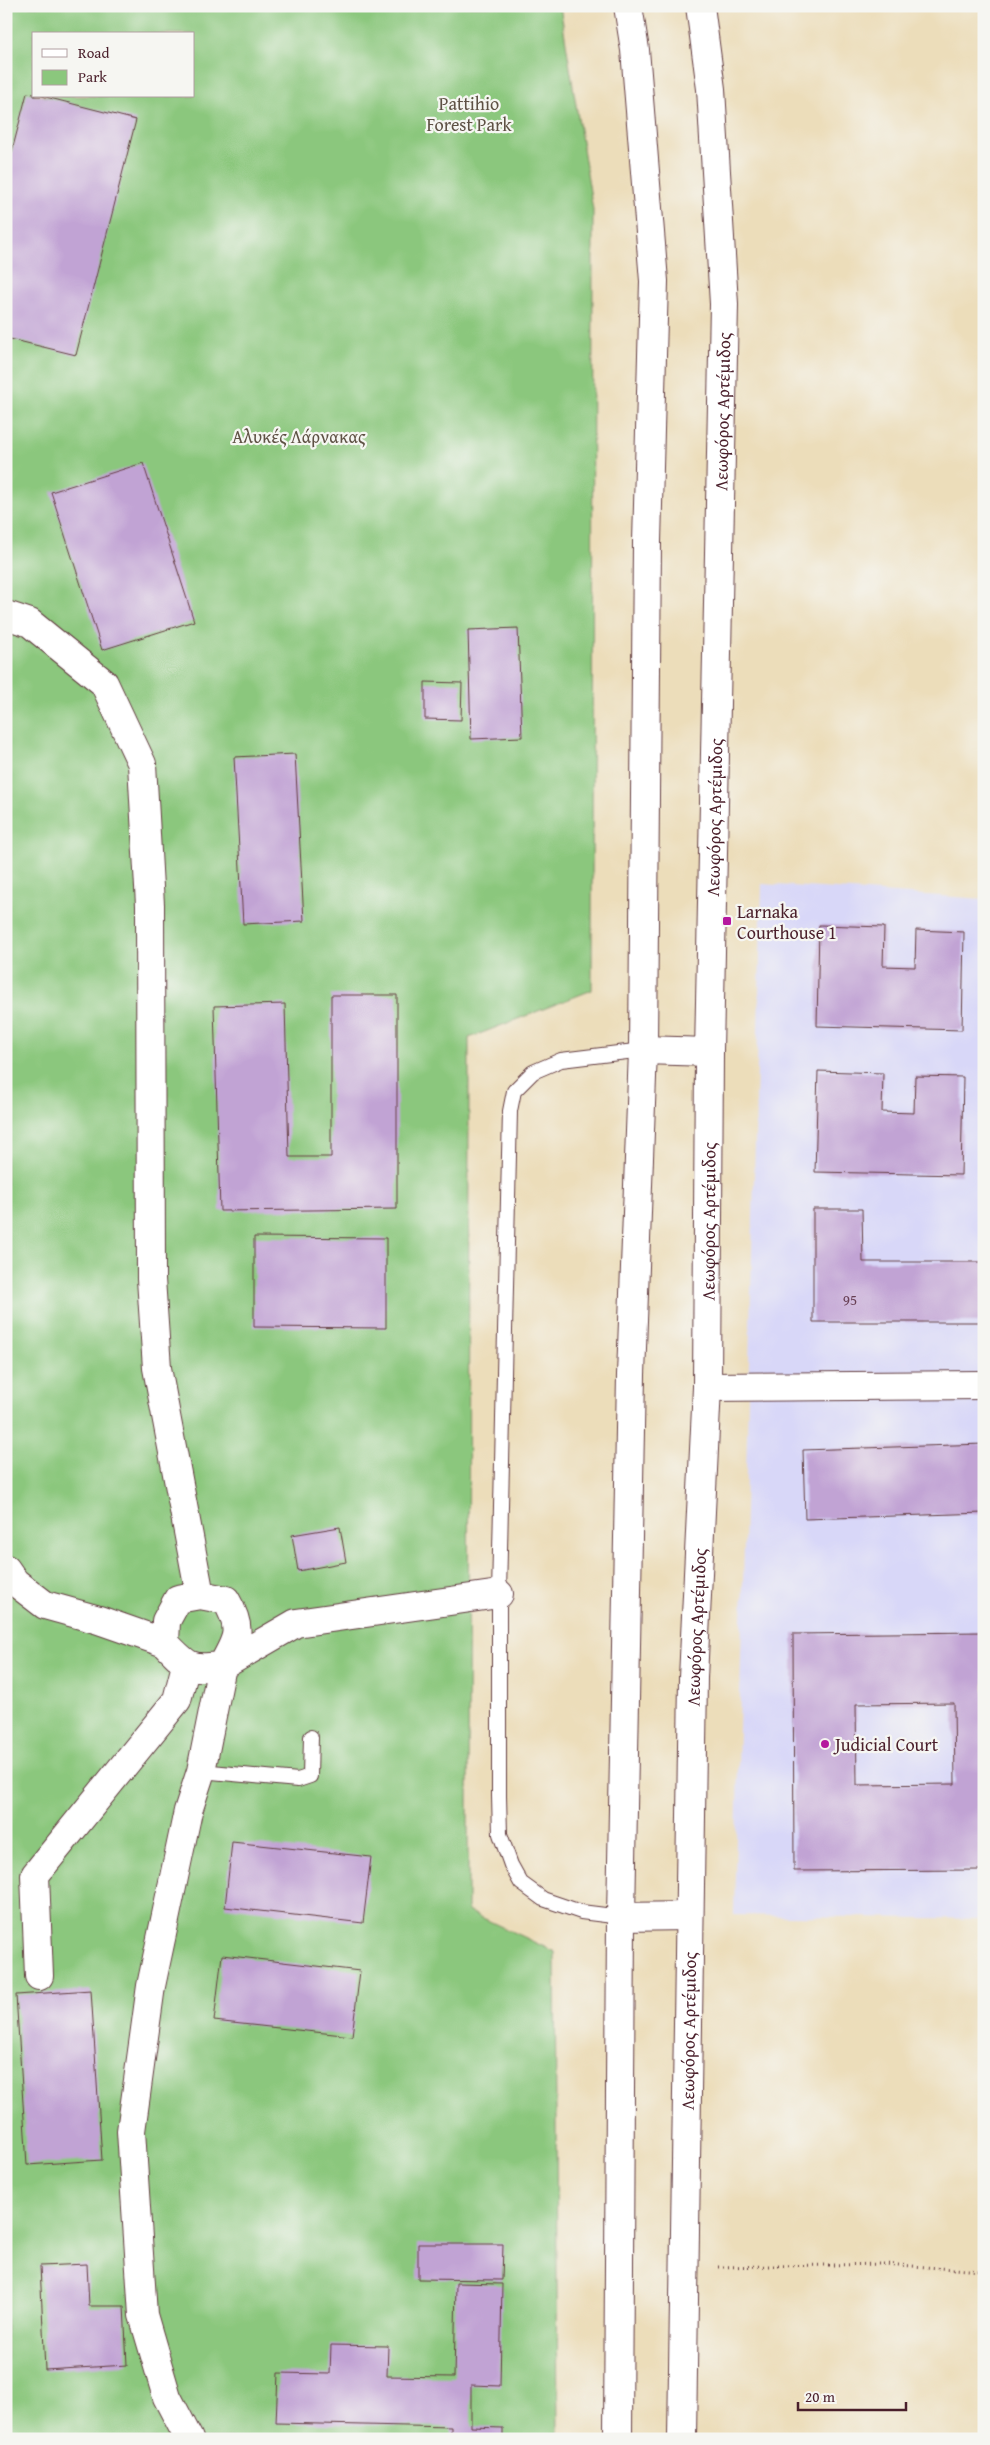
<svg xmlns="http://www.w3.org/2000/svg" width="990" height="2445" viewBox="0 0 990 2445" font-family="'Gentium Book Plus',serif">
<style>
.built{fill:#d8d7f8}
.green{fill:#8bc77d;stroke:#6a7354;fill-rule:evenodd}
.building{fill:#c1a3d4;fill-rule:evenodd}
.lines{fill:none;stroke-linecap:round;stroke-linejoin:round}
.service-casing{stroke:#623c40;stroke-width:16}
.minor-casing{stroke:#623c40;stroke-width:30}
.primary-casing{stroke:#623c40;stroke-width:30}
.path{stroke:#623c40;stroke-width:3;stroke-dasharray:1 4;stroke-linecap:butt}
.service{stroke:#fff;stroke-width:14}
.minor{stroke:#fff;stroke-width:28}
.primary{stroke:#fff;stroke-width:28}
.poi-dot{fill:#b5179e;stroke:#f6f6f2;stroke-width:2}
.labels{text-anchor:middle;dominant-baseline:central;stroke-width:4.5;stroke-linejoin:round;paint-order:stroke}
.number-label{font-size:15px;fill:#684055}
.park-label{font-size:18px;fill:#5e5144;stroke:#f6f6f2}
.street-label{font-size:18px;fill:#4a1f2b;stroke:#f6f6f2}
.poi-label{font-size:18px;fill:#4a1f2b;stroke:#f6f6f2;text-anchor:start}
</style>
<rect width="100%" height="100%" fill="#f6f6f2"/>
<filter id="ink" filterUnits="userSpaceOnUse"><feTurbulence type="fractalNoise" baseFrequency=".02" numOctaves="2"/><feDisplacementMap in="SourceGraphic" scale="10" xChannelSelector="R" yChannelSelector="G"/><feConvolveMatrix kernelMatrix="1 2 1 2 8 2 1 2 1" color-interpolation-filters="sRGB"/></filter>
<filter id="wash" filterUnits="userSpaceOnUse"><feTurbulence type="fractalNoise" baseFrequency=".0096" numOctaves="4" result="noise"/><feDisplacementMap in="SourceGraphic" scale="20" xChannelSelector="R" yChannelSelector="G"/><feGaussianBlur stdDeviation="1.12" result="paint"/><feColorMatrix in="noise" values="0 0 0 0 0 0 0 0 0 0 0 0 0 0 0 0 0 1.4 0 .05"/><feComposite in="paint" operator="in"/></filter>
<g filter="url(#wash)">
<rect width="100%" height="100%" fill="#ecddba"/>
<!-- built -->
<path class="built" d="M762,884L984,899V1919L734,1915Z"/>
<!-- green -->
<path class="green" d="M6,6H560L593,210L592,990L469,1038L468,1911L555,1952L558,2439H6ZM34,34H194V96H34Z"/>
<g id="blocks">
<!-- building -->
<path class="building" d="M27,93L34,94V96H42L136,120L76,355L6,338V174Z
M143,463L194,621L102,650L51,492Z
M518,628L522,737L471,739L468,630Z
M425,682L462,683L461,720L425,719Z
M295,754L304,921L243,924L234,757Z
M819,925L884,927L883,966L915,967L916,930L964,932L962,1030L817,1026Z
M331,995H397V1209L220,1211L214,1006L285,1004L289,1157H331Z
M818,1071L883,1073L882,1112L914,1113L915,1076L963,1077L961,1175L815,1172Z
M813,1209H862L863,1262H984V1322H813Z
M254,1237L386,1238V1328L254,1327Z
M984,1444V1513L805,1519L803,1450Z
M340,1527L346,1562L298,1571L292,1535Z
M984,1632V1870L794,1871L793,1634ZM954,1703L955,1784L857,1785L856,1704Z
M232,1842L371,1857L363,1923L225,1907Z
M222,1955L360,1971L352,2036L214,2021Z
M91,1990L102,2160L27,2165L16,1995Z
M418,2244H503L502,2280L418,2279Z
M87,2264L89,2306H124L127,2365L45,2370L40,2266Z
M456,2283L502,2284L500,2386L471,2385V2427L503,2428V2439H451V2427L276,2423L278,2373L330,2374L331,2345L388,2346L387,2376L454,2377Z"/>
</g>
</g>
<g filter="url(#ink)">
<use href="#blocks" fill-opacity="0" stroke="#623c40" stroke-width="1"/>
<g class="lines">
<!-- service casing -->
<g class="service-casing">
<path id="service" d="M201,1771L298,1780L310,1776L311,1737
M621,1917L581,1912L543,1899L521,1883L511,1865L500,1834L499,1796V1594L510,1111L514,1091L533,1072L561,1060L643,1050"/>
</g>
<!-- minor casing -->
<g class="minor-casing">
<path id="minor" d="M6,615L30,623L104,683L142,764L150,905L151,1279L157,1368L200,1595
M707,1387L984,1385
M6,1569L15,1582L45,1605L99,1620L165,1643L166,1621L178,1599L200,1595L226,1600C243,1629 238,1638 222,1666L296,1623L499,1594
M165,1643C187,1666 190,1670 222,1666L201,1771L188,1811L151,1986L131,2131L143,2315L167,2397L189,2439
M39,1976L35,1875L177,1700L186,1665"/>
</g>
<!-- primary casing -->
<g class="primary-casing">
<g id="primary">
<path d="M643,1050L709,1052"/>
<path d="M621,1917L689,1916"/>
<path d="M618,2439L621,1917L631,1375L643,1050L647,542L654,281L635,50L628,6"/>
<path id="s1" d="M682,2439L693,1678L707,1387L709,1052L724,304L711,89L700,6"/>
</g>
</g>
<!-- path -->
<path class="path" d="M718,2267L884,2264L982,2271"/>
<!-- service -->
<use href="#service" class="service"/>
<!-- minor -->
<use href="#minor" class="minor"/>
<!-- primary -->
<use href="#primary" class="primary"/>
</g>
</g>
<!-- markers -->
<g class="poi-dot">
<rect x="722" y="916" width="10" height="10" rx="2.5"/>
<circle cx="825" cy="1744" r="5"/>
</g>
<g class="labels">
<!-- number labels -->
<g class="number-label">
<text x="850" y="1299">95</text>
</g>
<!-- park labels -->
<g class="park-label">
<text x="469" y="103">Pattihio<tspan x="469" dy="21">Forest Park</tspan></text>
<text x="299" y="436">Αλυκές Λάρνακας</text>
</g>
<!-- street labels -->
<g class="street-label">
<text stroke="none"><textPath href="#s1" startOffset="2028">Λεωφόρος Αρτέμιδος</textPath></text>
<text stroke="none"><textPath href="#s1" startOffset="1622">Λεωφόρος Αρτέμιδος</textPath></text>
<text stroke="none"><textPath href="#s1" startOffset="1218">Λεωφόρος Αρτέμιδος</textPath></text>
<text stroke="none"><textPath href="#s1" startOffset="812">Λεωφόρος Αρτέμιδος</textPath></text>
<text stroke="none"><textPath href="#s1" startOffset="408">Λεωφόρος Αρτέμιδος</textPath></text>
</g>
<!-- poi labels -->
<g class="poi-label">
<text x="737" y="911">Larnaka<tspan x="737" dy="21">Courthouse 1</tspan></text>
<text x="835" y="1744">Judicial Court</text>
</g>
</g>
<!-- margin -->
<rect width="990" height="2445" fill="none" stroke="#f6f6f2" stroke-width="25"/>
<!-- legend -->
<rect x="32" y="32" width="162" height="65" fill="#f6f6f2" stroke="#b1a0a2"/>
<rect x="42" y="49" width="25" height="8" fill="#ffffff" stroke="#b1a0a2"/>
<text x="78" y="58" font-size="15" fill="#4a1f2b">Road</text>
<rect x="42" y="70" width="25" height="15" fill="#8bc77d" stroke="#b1a0a2"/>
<text x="78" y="82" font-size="15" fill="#4a1f2b">Park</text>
<!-- scale -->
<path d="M798 2402v8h108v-8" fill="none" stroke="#4a1f2b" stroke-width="2.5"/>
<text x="805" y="2402" font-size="15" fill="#4a1f2b" stroke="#f6f6f2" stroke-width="4" paint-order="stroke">20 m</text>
</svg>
